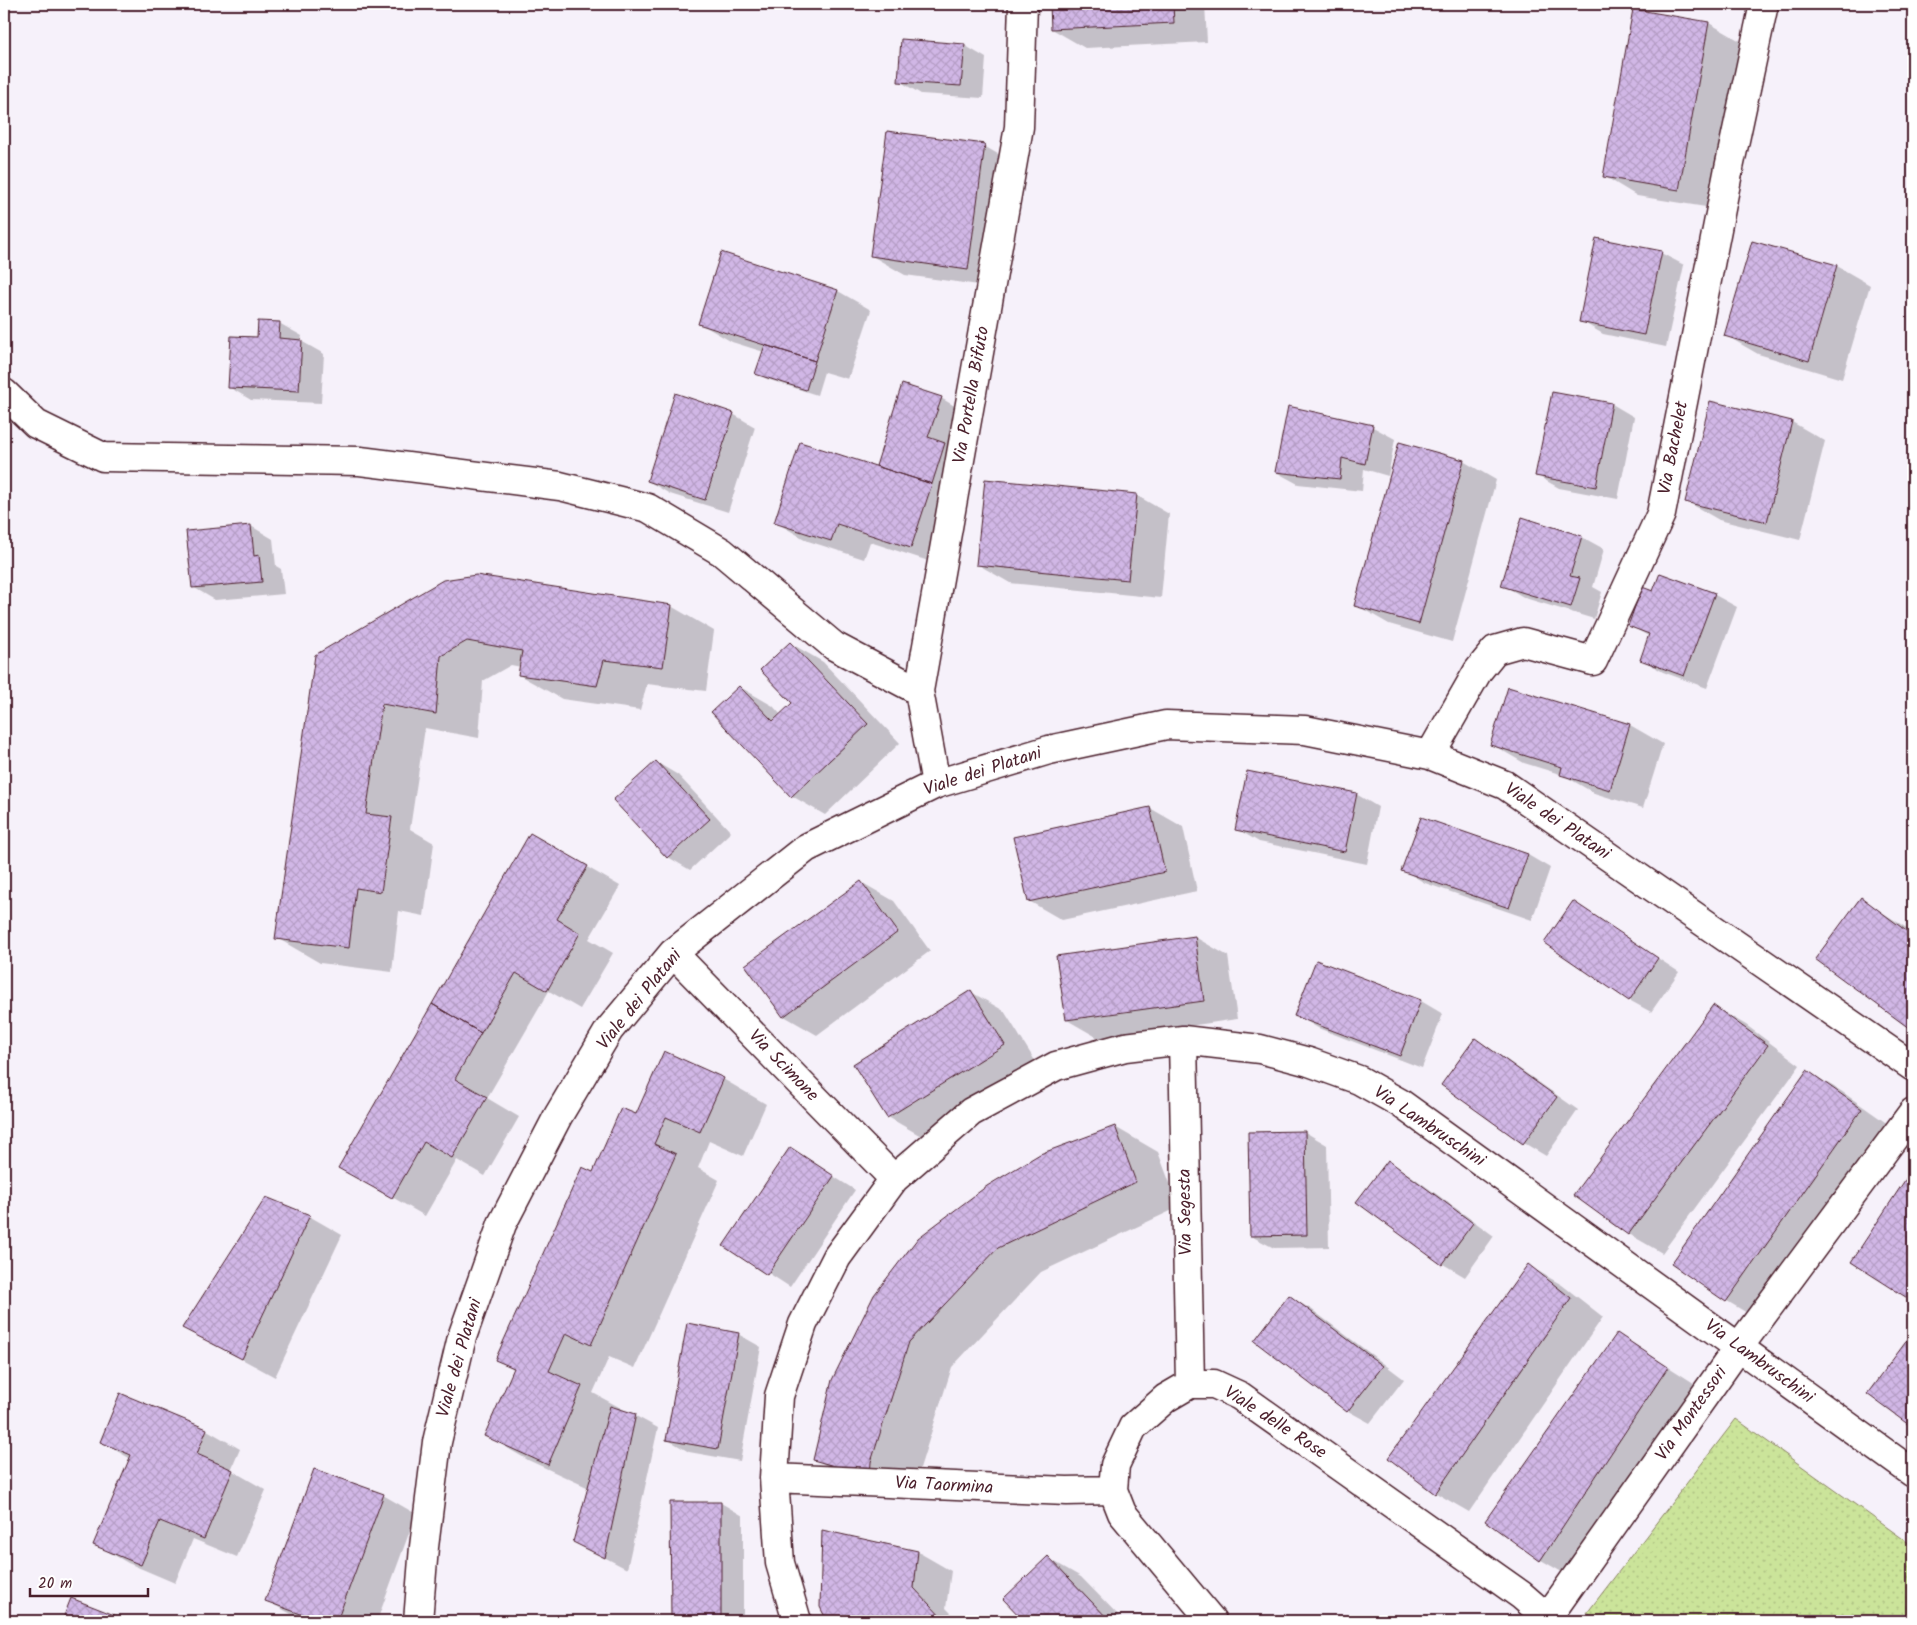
<svg xmlns="http://www.w3.org/2000/svg" width="1917" height="1625" viewBox="0 0 1917 1625" font-family="Kalam,sans-serif">
<style>
.grass{fill:url(#grass-dots);stroke:#8a8262}
.shadow{fill:#0003}
.building{fill:url(#building-cross-hatch);stroke:#4a1f2b}
.lines{fill:none;stroke-linecap:round;stroke-linejoin:round}
.minor-casing{stroke:#4a1f2b;stroke-width:31}
.minor{stroke:#fff;stroke-width:28}
.labels{text-anchor:middle;dominant-baseline:central;stroke-width:4;stroke-linejoin:round;paint-order:stroke}
.street-label{font-size:18px;fill:#4a1f2b;stroke:#fff}
</style>
<defs>
<pattern id="grass-dots" width="8" height="8" patternUnits="userSpaceOnUse" patternTransform="scale(1.25)"><rect width="8" height="8" fill="#cbe49a"/><path d="M2 2h.1M6 6h.1" fill="none" stroke="#b0c385" stroke-width="1.8" stroke-linecap="round"/></pattern>
<pattern id="building-cross-hatch" width="8" height="8" patternUnits="userSpaceOnUse" patternTransform="scale(1.25)"><rect width="8" height="8" fill="#d1b7e6"/><path d="M0 0l8 8M0 8l8-8" fill="none" stroke="#b59dc5"/></pattern>
</defs>
<rect width="100%" height="100%" fill="#f6f1fa"/>
<filter id="ink" filterUnits="userSpaceOnUse"><feTurbulence type="fractalNoise" baseFrequency=".02" numOctaves="2"/><feDisplacementMap in="SourceGraphic" scale="10" xChannelSelector="R" yChannelSelector="G"/><feConvolveMatrix kernelMatrix="1 2 1 2 8 2 1 2 1" color-interpolation-filters="sRGB"/></filter>
<g filter="url(#ink)">
<!-- grass -->
<path class="grass" d="M1736,1419L1913,1546V1621H1599L1587,1613Z"/>
<!-- shadow -->
<path class="shadow" d="M1051,4H1205L1207,42L1085,48L1052,29Z
M1709,23L1742,42L1712,208L1637,196L1604,176Z
M964,45L986,58L983,98L921,94L899,81Z
M984,146L1017,165L1001,288L905,275L872,256Z
M1661,253L1684,265L1666,347L1603,334L1581,321Z
M1837,266L1870,285L1842,379L1758,354L1725,335Z
M838,291L871,310L848,379L824,372L817,395L767,379L757,373L764,352L732,342L699,323Z
M279,323L302,336L301,341L324,354L321,403L251,400L229,387L258,338Z
M941,398L963,411L944,566L870,542L864,559L808,541L775,522L883,469L877,465Z
M1612,404L1634,417L1618,499L1559,488L1536,475Z
M733,414L755,427L728,512L670,494L648,481Z
M1792,422L1825,441L1800,540L1719,520L1686,501Z
M1373,427L1395,439L1388,476L1364,469L1362,491L1298,484L1276,472Z
M1463,461L1496,480L1452,642L1389,624L1356,605Z
M1136,495L1169,514L1161,598L1010,583L977,564Z
M1523,519L1582,537L1604,549L1593,587L1602,592L1594,619L1525,598L1503,585Z
M251,526L273,539L276,566L281,569L284,594L215,600L193,587L188,532Z
M1661,574L1715,595L1737,607L1707,688L1663,672L1641,659L1650,637L1629,625L1654,593Z
M671,606L714,631L706,691L647,684L640,710L562,699L519,675L521,667L511,665L483,681L479,738L425,728L410,829L434,843L424,916L399,911L392,972L320,963L277,938L316,656Z
M790,643L823,662L900,743L825,815L792,796L740,687L773,706L781,715L794,703Z
M1509,688L1630,725L1663,744L1643,808L1594,793L1563,775L1524,763L1491,744Z
M656,762L678,775L731,832L690,870L668,857Z
M1356,794L1378,807L1367,864L1259,842L1237,829Z
M1150,808L1183,827L1197,891L1062,920L1029,901Z
M1528,855L1550,868L1532,920L1425,883L1403,870Z
M587,867L620,886L589,939L613,953L580,1009L549,991L487,1098L519,1117L485,1176L457,1160L425,1216L340,1167Z
M861,882L894,901L930,951L817,1035L784,1016Z
M1861,899L1913,932V1030L1817,958Z
M1573,903L1679,972L1651,1012L1629,1000Z
M1195,937L1228,956L1237,1019L1100,1039L1067,1020Z
M1316,962L1421,1001L1443,1014L1422,1068L1318,1028L1296,1015Z
M971,992L1004,1011L1037,1064L921,1136L888,1117Z
M1713,1006L1746,1025L1800,1065L1662,1253L1629,1234L1575,1195Z
M1475,1040L1497,1053L1578,1110L1546,1156L1524,1143L1442,1085Z
M1808,1072L1841,1091L1895,1129L1759,1320L1727,1301L1673,1263Z
M723,1079L766,1104L743,1156L709,1141L698,1168L719,1180L635,1368L609,1357L593,1393L658,1428L627,1569L575,1542L589,1488L528,1460L485,1435L515,1370L497,1359L594,1174L637,1115Z
M1115,1127L1158,1152L1179,1207L1041,1272L952,1367L914,1487L912,1500L858,1484L815,1459L919,1239Z
M1305,1132L1327,1145L1329,1247L1274,1248L1251,1236Z
M790,1149L855,1190L790,1287L725,1245Z
M1388,1162L1410,1175L1494,1236L1465,1277L1443,1264Z
M1913,1170V1301L1852,1261Z
M267,1198L309,1216L342,1235L275,1377L183,1327Z
M1529,1266L1562,1285L1603,1317L1469,1512L1436,1493L1389,1458Z
M1289,1297L1311,1309L1404,1379L1370,1423L1348,1411L1256,1341Z
M738,1334L761,1347L740,1461L689,1452L667,1439Z
M1617,1334L1700,1387L1574,1579L1541,1560L1487,1520Z
M1911,1337L1913,1338V1427L1868,1393Z
M121,1395L207,1430L240,1449L231,1470L266,1490L237,1557L193,1539L175,1583L128,1563L95,1544L131,1459L101,1442Z
M383,1495L416,1514L377,1621H304L267,1601Z
M672,1503H721L743,1516V1621H672Z
M823,1532L918,1552L951,1571L946,1608L959,1621H829L821,1607Z
M1048,1558L1081,1577L1124,1621H1026L1004,1599Z
M72,1599L121,1619L126,1621H63Z"/>
<!-- building -->
<path class="building" d="M1050,4H1173L1174,23L1051,29Z
M1633,9L1709,22L1679,190L1603,177Z
M901,39L965,44L961,86L898,82Z
M887,131L985,144L968,270L870,256Z
M1596,238L1662,251L1644,335L1579,322Z
M1752,241L1837,265L1809,361L1724,336Z
M721,252L838,290L815,361L698,324Z
M258,321L280,322L279,338L302,340L299,391L228,388L231,336L257,337Z
M765,345L815,361L806,390L755,374Z
M902,384L942,397L928,437L945,443L932,484L876,466Z
M1552,392L1612,403L1596,487L1535,476Z
M675,393L734,413L705,500L647,481Z
M1710,401L1792,421L1767,522L1685,502Z
M1288,406L1373,425L1365,464L1342,458L1340,479L1275,472Z
M800,442L932,484L911,548L837,524L831,541L774,523Z
M1399,442L1464,460L1419,624L1354,606Z
M985,479L1137,494L1128,580L976,565Z
M1522,517L1582,536L1570,576L1580,578L1571,607L1501,586Z
M251,525L254,556L259,555L262,582L192,588L186,531Z
M1660,573L1715,593L1684,676L1640,660L1649,634L1628,626L1642,587L1653,591Z
M476,575L672,605L663,667L604,660L597,686L518,675L522,651L467,641L441,656L436,714L382,704L366,814L392,817L381,892L356,888L349,948L275,939L315,655L443,580Z
M790,642L868,724L791,797L711,712L739,686L773,721L792,703L760,670Z
M1508,687L1630,724L1610,790L1560,775L1562,767L1490,745Z
M656,761L710,819L667,858L613,800Z
M1247,771L1357,793L1345,852L1235,830Z
M1150,807L1165,872L1028,902L1013,837Z
M1421,817L1528,854L1509,908L1401,871Z
M530,833L588,866L557,919L580,933L547,991L516,973L481,1033L432,1004Z
M861,881L898,932L783,1017L745,965Z
M1861,897L1913,936V1031L1815,959Z
M1573,901L1658,958L1629,1001L1544,943Z
M1195,936L1204,1001L1066,1020L1056,956Z
M1316,960L1421,1000L1400,1056L1294,1016Z
M971,990L1005,1045L887,1118L853,1064Z
M432,1004L481,1033L455,1079L487,1097L452,1158L424,1142L392,1198L338,1168Z
M1713,1005L1768,1045L1628,1235L1573,1195Z
M1475,1038L1557,1097L1523,1144L1441,1085Z
M664,1051L724,1078L700,1132L666,1117L654,1144L676,1154L591,1345L566,1333L549,1371L582,1386L548,1465L484,1436L514,1368L495,1360L582,1167L593,1172L621,1108L636,1114Z
M1807,1070L1862,1109L1726,1302L1671,1264Z
M1115,1126L1136,1182L998,1248L909,1342L871,1462L870,1476L813,1460L832,1380L874,1295L918,1238L987,1186L1040,1154Z
M1305,1131L1307,1235L1250,1236L1248,1132Z
M790,1147L834,1176L767,1275L723,1246Z
M1388,1160L1473,1223L1442,1265L1356,1202Z
M1913,1168V1299L1912,1301L1851,1262Z
M266,1197L310,1215L242,1359L182,1328Z
M1528,1264L1571,1298L1435,1494L1388,1458Z
M1289,1295L1383,1366L1347,1412L1254,1341Z
M687,1323L739,1333L718,1449L666,1440Z
M1617,1333L1668,1367L1540,1561L1485,1521Z
M1911,1335L1913,1337V1428L1867,1394Z
M120,1393L207,1429L197,1454L233,1470L204,1539L160,1521L141,1565L93,1545L131,1455L100,1442Z
M610,1406L636,1414L605,1558L573,1542Z
M314,1469L384,1494L337,1621H320L265,1601Z
M670,1502H721V1621H671Z
M822,1530L918,1551L914,1588L945,1621H827L820,1607Z
M1048,1556L1110,1621H1024L1003,1599Z
M71,1598L122,1618L120,1621H62Z"/>
<g class="lines">
<!-- minor casing -->
<g class="minor-casing">
<path id="minor" d="M4,393L36,424L103,457L360,461L560,486L648,508L722,552L834,646L919,691
M1430,755L1478,671L1495,650L1523,642L1593,661L1661,514L1729,168L1764,4
M936,784L919,691L1019,127L1023,4
M673,953L894,1179
M1183,1040L1190,1384
M774,1478L1067,1491L1113,1490
M418,1621L424,1547L437,1442L462,1337L502,1224L558,1116L609,1030L673,953L806,848L936,784L1049,750L1166,725L1305,730L1430,755L1505,785L1913,1067
M797,1621L780,1563L774,1478L779,1396L803,1324L837,1257L894,1179L971,1112L1056,1066L1125,1047L1183,1040L1260,1049L1309,1062L1359,1080L1400,1103L1913,1473
M1212,1621L1122,1513L1113,1490L1115,1465L1133,1427L1166,1398L1190,1384H1214L1240,1396L1521,1595L1551,1621
M1545,1621L1738,1348L1913,1112"/>
</g>
<!-- minor -->
<use href="#minor" class="minor"/>
</g>
</g>
<g class="labels">
<!-- street labels -->
<g class="street-label">
<text transform="translate(972 395) rotate(-80)">Via Portella Bifuto</text>
<text transform="translate(1674 448) rotate(-79)">Via Bachelet</text>
<text transform="translate(983 772) rotate(-18)">Viale dei Platani</text>
<text transform="translate(1557 822) rotate(34)">Viale dei Platani</text>
<text transform="translate(640 1000) rotate(-51)">Viale dei Platani</text>
<text transform="translate(783 1066) rotate(46)">Via Scimone</text>
<text transform="translate(1429 1127) rotate(34)">Via Lambruschini</text>
<text transform="translate(1186 1212) rotate(-91)">Via Segesta</text>
<text transform="translate(460 1358) rotate(-74)">Viale dei Platani</text>
<text transform="translate(1759 1362) rotate(36)">Via Lambruschini</text>
<text transform="translate(1692 1414) rotate(-55)">Via Montessori</text>
<text transform="translate(1275 1423) rotate(33)">Viale delle Rose</text>
<text transform="translate(944 1486) rotate(3)">Via Taormina</text>
</g>
</g>
<!-- margin -->
<rect width="1917" height="1625" fill="none" stroke="#fff" stroke-width="20"/>
<rect x="10" y="10" width="1897" height="1605" fill="none" stroke="#4a1f2b" stroke-width="2" filter="url(#ink)"/>
<!-- scale -->
<path d="M30 1588v8h118v-8" fill="none" stroke="#4a1f2b" stroke-width="2.5"/>
<text x="38" y="1588" font-size="15" fill="#4a1f2b" stroke="#ffffff" stroke-width="4" paint-order="stroke">20 m</text>
</svg>
